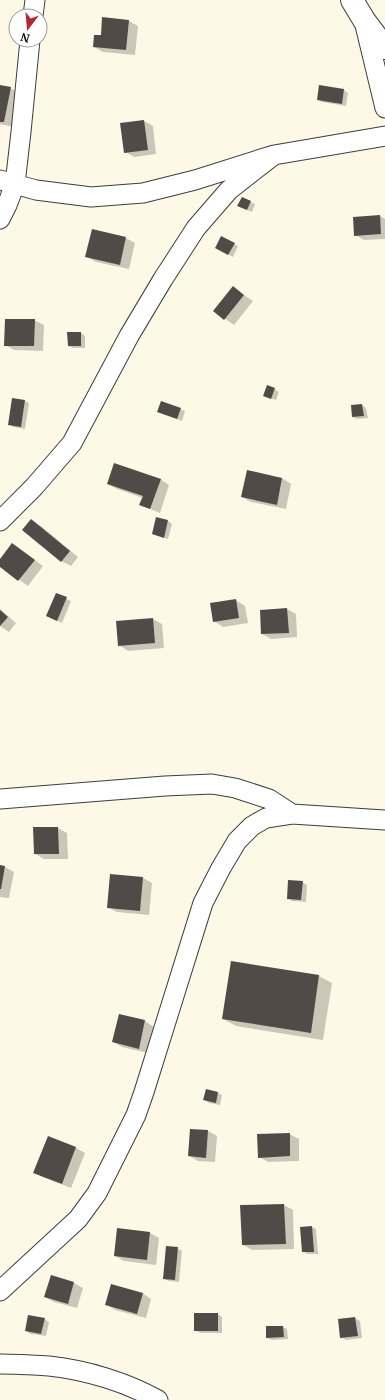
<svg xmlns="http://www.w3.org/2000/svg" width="385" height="1400" viewBox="0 0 385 1400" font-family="Merriweather,serif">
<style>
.shadow{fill:#0003}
.building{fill:#514b47}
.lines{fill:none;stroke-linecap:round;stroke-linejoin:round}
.minor-casing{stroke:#3d3d3d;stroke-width:21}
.tertiary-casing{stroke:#3d3d3d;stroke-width:24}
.minor{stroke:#fff;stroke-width:19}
.tertiary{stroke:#fff;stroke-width:22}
</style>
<rect width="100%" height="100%" fill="#fef9e7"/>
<!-- shadow -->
<path class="shadow" d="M129,21L138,26L135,55L103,52L94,47L102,36Z
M0,86L10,88L19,93L13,127L0,124Z
M344,90L348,93L346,106L322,102L318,99Z
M144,121L153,126L156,154L134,157L125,152Z
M242,198L255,204L252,212L243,208Z
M380,216L385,219V239L364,240L355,235Z
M222,237L238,246L233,257L216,248Z
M126,238L135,243L129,269L96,262L87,257Z
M233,288L253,301L234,325L214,311Z
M34,320L44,325L43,351L14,350L5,345Z
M81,333L85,336V348H73L69,346Z
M274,389L279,392L276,400L269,398Z
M25,401L29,403L25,429L13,427L9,424Z
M162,402L185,411L182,421L159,412Z
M362,405L366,408L368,418L357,419L353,417Z
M282,478L291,484L286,509L251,502L242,497Z
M160,479L169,485L160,513L141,505L143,498L117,489L108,484Z
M32,521L41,526L78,557L71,566L61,561Z
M168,521L172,524L168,539L153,534Z
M12,544L43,566L28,586L0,566V561Z
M56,594L71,601L62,623L47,616Z
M236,600L245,606L248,623L223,627L214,621Z
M0,609L16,623L9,632L0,626Z
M287,609L296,614L297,637L271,639L262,634Z
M153,619L162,624L164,648L128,651L119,645Z
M34,828H58L67,833L68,859H44L35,854Z
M0,866L5,867L14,872L9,898L0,897Z
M111,875L143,878L152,883L149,915L117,912L108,907Z
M302,882L307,885L306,902L292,901L288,898Z
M232,962L319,976L332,983L323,1040L236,1026L223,1019Z
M120,1015L145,1021L154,1027L148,1053L122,1047L113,1042Z
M207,1090L218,1093L222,1095L220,1105L209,1103L205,1100Z
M208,1131L217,1136L215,1162L198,1161L189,1156Z
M289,1134L299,1139V1161L268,1162L259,1157Z
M48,1137L76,1148L85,1153L71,1188L43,1177L34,1172Z
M284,1205L293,1210L294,1249L252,1250L243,1245Z
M312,1227L316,1229L318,1254H307L303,1251Z
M150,1233L159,1238L156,1265L124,1261L115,1256Z
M177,1248L182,1251L179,1282L169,1281L164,1279Z
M52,1276L74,1283L83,1288L77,1308L54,1302L45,1297Z
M142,1293L151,1299L146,1318L115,1310L106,1304Z
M218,1314L222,1317V1333H200L195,1330Z
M355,1318L360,1321L362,1338L346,1340L341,1337L339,1320Z
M44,1319L49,1322L46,1336L31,1334L26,1331Z
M283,1327L287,1329L288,1339L272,1340L267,1338Z"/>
<!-- building -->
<path class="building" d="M102,17L129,20L126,50L93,47L94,35H101Z
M0,85L11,87L4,122H0Z
M319,85L344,89L342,104L317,100Z
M144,120L148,150L124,153L120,123Z
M242,197L251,201L247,210L237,206Z
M380,215L381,234L354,236L353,217Z
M92,229L126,237L120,265L85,257Z
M221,236L235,243L228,255L215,248Z
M233,286L244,295L224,320L213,311Z
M5,319H35L34,346H4Z
M67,332H81V346H68Z
M267,385L275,388L271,399L263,396Z
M12,398L25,400L21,427L8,425Z
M161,401L181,408L177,419L157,412Z
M362,404L364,416L352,417L351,405Z
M114,463L161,479L150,509L139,505L143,496L107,484Z
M247,470L282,478L277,505L241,497Z
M156,517L168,520L164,538L152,534Z
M31,519L70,551L61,562L22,530Z
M12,543L35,560L18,581L0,567V559Z
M56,593L67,597L57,621L46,616Z
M236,599L239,618L213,622L210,603Z
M287,608L289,633L261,634L260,610Z
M0,610L8,617L0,626Z
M153,618L155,643L118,646L116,621Z
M33,827H58L59,854H34Z
M0,865L5,866L1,889H0Z
M110,874L143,877L140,911L107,908Z
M288,880L303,881L301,900L287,899Z
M231,961L319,975L311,1033L222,1019Z
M119,1014L145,1020L139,1049L112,1042Z
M206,1089L218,1092L216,1103L203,1100Z
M190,1129L208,1130L206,1158L188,1156Z
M290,1133V1156L258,1158L257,1134Z
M48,1136L76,1147L62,1184L33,1173Z
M284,1204L286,1244L242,1245L240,1205Z
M312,1226L314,1252H302L300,1227Z
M117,1228L150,1232L147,1260L114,1256Z
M166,1246L178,1247L175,1280L163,1279Z
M51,1275L74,1282L68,1304L44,1297Z
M111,1284L143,1293L137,1314L105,1305Z
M194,1313H218V1331H194Z
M28,1315L45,1318L41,1334L25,1331Z
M355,1317L358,1336L340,1338L338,1319Z
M266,1326H283L284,1337L266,1338Z"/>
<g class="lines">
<!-- minor casing -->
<g class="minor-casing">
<path id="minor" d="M33,16L35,0
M364,21L385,108
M0,180L36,190L91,197L143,193L195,180L274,155L385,136
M0,219L7,205L15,184L21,132L30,40
M0,521L34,487L72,443L129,336L163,279L196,228L229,190L274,155
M0,799L165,786L212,784L235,788L269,799L292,814
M0,1291L78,1219L97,1193L136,1115L144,1092L203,903L221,868L237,841L252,826L266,818L292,814L385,820
M0,1364C16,1364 33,1365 49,1366C86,1370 126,1382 158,1400"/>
</g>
<!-- tertiary casing -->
<g class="tertiary-casing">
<path id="tertiary" d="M352,0L364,20L385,48"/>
</g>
<!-- minor -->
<use href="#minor" class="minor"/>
<!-- tertiary -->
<use href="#tertiary" class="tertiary"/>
</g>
<!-- north arrow -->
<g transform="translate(28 28) rotate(196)"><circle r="19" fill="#ffffff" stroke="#9d9d9d"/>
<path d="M0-3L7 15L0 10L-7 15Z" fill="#b12a33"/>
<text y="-6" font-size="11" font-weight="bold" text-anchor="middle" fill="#0a0a0a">N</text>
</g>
</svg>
